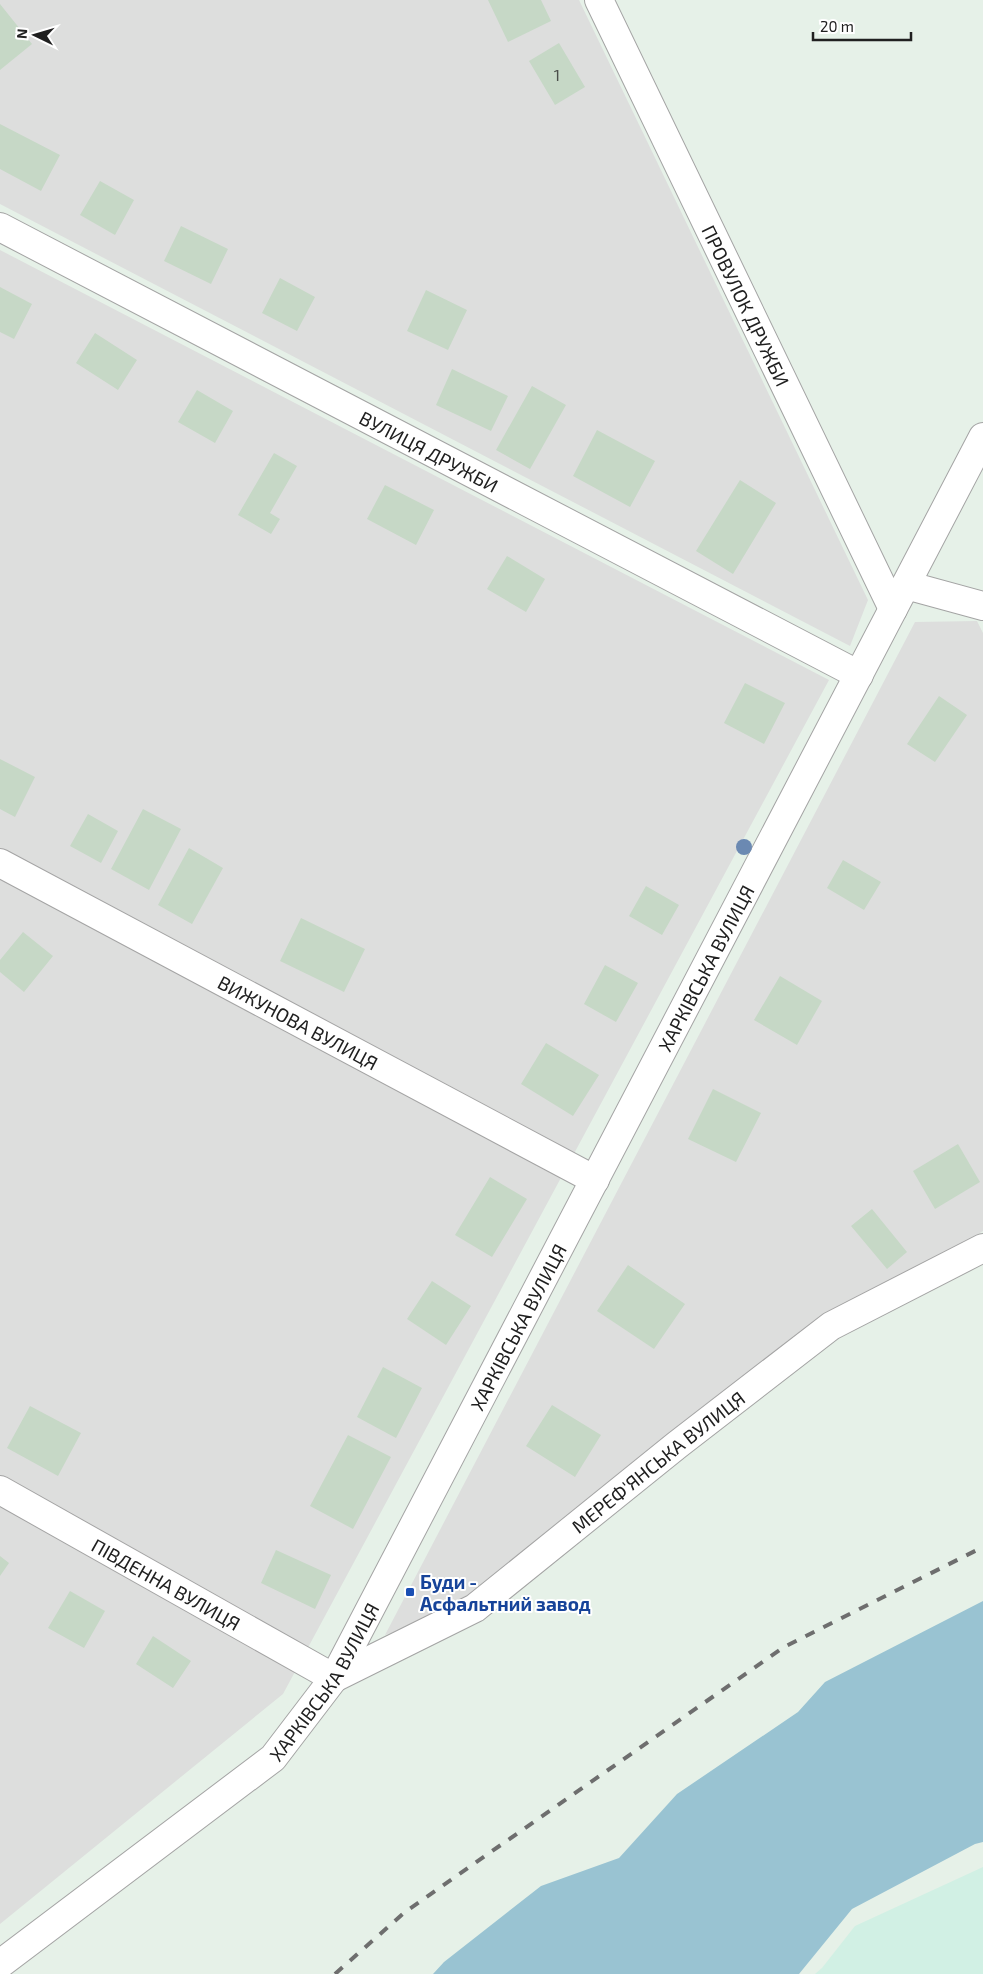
<svg xmlns="http://www.w3.org/2000/svg" width="983" height="1974" viewBox="0 0 983 1974" font-family="'Exo 2',sans-serif">
<style>
.residential{fill:#dddedd}
.farmland{fill:#d1f0e4}
.forest{fill:#99c3d2}
.building{fill:#c6d8c6}
.lines{fill:none;stroke-linecap:round;stroke-linejoin:round}
.minor-casing{stroke:#a4a4a4;stroke-width:30}
.tertiary-casing{stroke:#a4a4a4;stroke-width:30}
.minor{stroke:#fff;stroke-width:28}
.tertiary{stroke:#fff;stroke-width:28}
.rail{stroke:#6e6e6e;stroke-width:4;stroke-dasharray:10 10;stroke-linecap:butt}
.tree{fill:#6b89b2}
.transit-dot{fill:#1a4fb4;stroke:#fff;stroke-width:2}
.labels{text-anchor:middle;dominant-baseline:central;stroke-width:4;stroke-linejoin:round;paint-order:stroke}
.number-label{font-size:16px;fill:#4a4e4a}
.street-label{font-size:19px;fill:#202020;stroke:#fff}
.transit-label{font-size:19px;font-weight:bold;fill:#164399;stroke:#fff;text-anchor:start}
</style>
<rect width="100%" height="100%" fill="#e6f1e8"/>
<!-- residential -->
<path class="residential" d="M0,0H579L868,600L850,646L0,204Z
M0,250L829,680L283,1694L0,1924Z
M977,621L983,633V1231L764,1365L468,1607L385,1635L915,622Z"/>
<!-- farmland -->
<path class="farmland" d="M983,1867V1974H815L822,1968L855,1926Z"/>
<!-- forest -->
<path class="forest" d="M983,1601V1842L975,1844L852,1909L799,1974H433L444,1962L541,1886L619,1858L677,1794L798,1712L825,1682Z"/>
<!-- building -->
<path class="building" d="M488,0H541L551,21L508,42Z
M0,4L32,44L0,70Z
M559,43L585,87L555,105L529,61Z
M0,124L60,155L41,191L0,169Z
M100,181L134,200L115,235L80,215Z
M181,226L228,249L211,284L164,261Z
M280,278L315,297L297,331L262,313Z
M0,287L32,304L14,339L0,332Z
M426,290L467,310L448,350L407,331Z
M95,333L137,360L118,390L76,363Z
M452,369L508,396L491,431L436,405Z
M532,386L566,405L530,469L496,450Z
M197,390L233,411L215,443L178,422Z
M597,430L655,461L630,507L573,476Z
M274,453L297,466L270,513L280,519L271,534L238,515Z
M740,480L776,503L733,574L696,551Z
M385,485L434,510L416,545L367,519Z
M507,556L545,579L526,612L487,589Z
M745,683L785,703L764,744L724,723Z
M939,696L967,715L935,762L907,744Z
M0,759L35,777L15,817L0,809Z
M143,809L181,829L149,890L111,869Z
M88,814L118,831L101,863L70,846Z
M189,848L223,868L192,924L158,905Z
M843,860L881,882L864,910L827,888Z
M646,886L679,905L662,935L629,916Z
M301,918L365,949L344,992L280,961Z
M23,932L53,956L24,992L0,972V960Z
M605,965L638,983L616,1022L584,1004Z
M780,976L822,1001L797,1045L754,1020Z
M546,1043L599,1075L573,1116L521,1084Z
M713,1089L761,1113L736,1162L688,1139Z
M958,1144L980,1182L935,1209L913,1171Z
M490,1177L527,1199L492,1257L455,1235Z
M872,1209L907,1252L887,1269L851,1226Z
M628,1265L685,1304L654,1349L597,1311Z
M432,1281L471,1306L446,1345L407,1319Z
M383,1367L422,1388L396,1438L357,1417Z
M552,1405L601,1435L575,1477L526,1446Z
M30,1406L81,1433L58,1476L7,1448Z
M348,1435L391,1457L353,1529L310,1506Z
M276,1550L331,1575L315,1609L261,1583Z
M0,1556L9,1563L0,1576Z
M70,1591L105,1611L84,1648L48,1628Z
M153,1636L191,1661L173,1688L136,1664Z"/>
<g class="lines">
<!-- minor casing -->
<g class="minor-casing">
<g id="minor">
<path id="s1" d="M599,0L893,609"/>
<path id="s2" d="M0,227L859,675"/>
<path d="M906,585L983,606"/>
<path id="s3" d="M0,863L595,1180"/>
<path id="s4" d="M0,1490L334,1678L475,1608L677,1445L831,1326L983,1248"/>
</g>
</g>
<!-- tertiary casing -->
<g class="tertiary-casing">
<g id="tertiary">
<path id="s5" d="M0,1964L273,1758L334,1678L983,437"/>
</g>
</g>
<!-- minor -->
<use href="#minor" class="minor"/>
<!-- tertiary -->
<use href="#tertiary" class="tertiary"/>
<!-- rail -->
<path class="rail" d="M335,1974L405,1912L784,1647L983,1547"/>
</g>
<!-- trees -->
<circle class="tree" cx="744" cy="847" r="8"/>
<!-- markers -->
<rect class="transit-dot" x="405" y="1587" width="10" height="10" rx="2.5"/>
<g class="labels">
<!-- number labels -->
<g class="number-label">
<text x="557" y="74">1</text>
</g>
<!-- street labels -->
<g class="street-label">
<text stroke="none"><textPath href="#s1" startOffset="339">ПРОВУЛОК ДРУЖБИ</textPath></text>
<text stroke="none"><textPath href="#s2" startOffset="484">ВУЛИЦЯ ДРУЖБИ</textPath></text>
<text stroke="none"><textPath href="#s5" startOffset="1244">ХАРКІВСЬКА ВУЛИЦЯ</textPath></text>
<text stroke="none"><textPath href="#s3" startOffset="338">ВИЖУНОВА ВУЛИЦЯ</textPath></text>
<text stroke="none"><textPath href="#s5" startOffset="839">ХАРКІВСЬКА ВУЛИЦЯ</textPath></text>
<text stroke="none"><textPath href="#s4" startOffset="775">МЕРЕФ'ЯНСЬКА ВУЛИЦЯ</textPath></text>
<text stroke="none"><textPath href="#s4" startOffset="191">ПІВДЕННА ВУЛИЦЯ</textPath></text>
<text stroke="none"><textPath href="#s5" startOffset="434">ХАРКІВСЬКА ВУЛИЦЯ</textPath></text>
</g>
<!-- transit labels -->
<g class="transit-label">
<text x="420" y="1581">Буди -<tspan x="420" dy="22">Асфальтний завод</tspan></text>
</g>
</g>
<!-- north arrow -->
<g transform="translate(35 35) rotate(275)" stroke="#ffffff" stroke-width="4" paint-order="stroke">
<path d="M0-4L9 19L0 12L-9 19Z" fill="#202020"/>
<text y="-8" font-size="14" font-weight="bold" text-anchor="middle" fill="#202020">N</text>
</g>
<!-- scale -->
<path d="M813 32v8h98v-8" fill="none" stroke="#202020" stroke-width="2.5"/>
<text x="820" y="32" font-size="15" fill="#202020" stroke="#ffffff" stroke-width="4" paint-order="stroke">20 m</text>
</svg>
